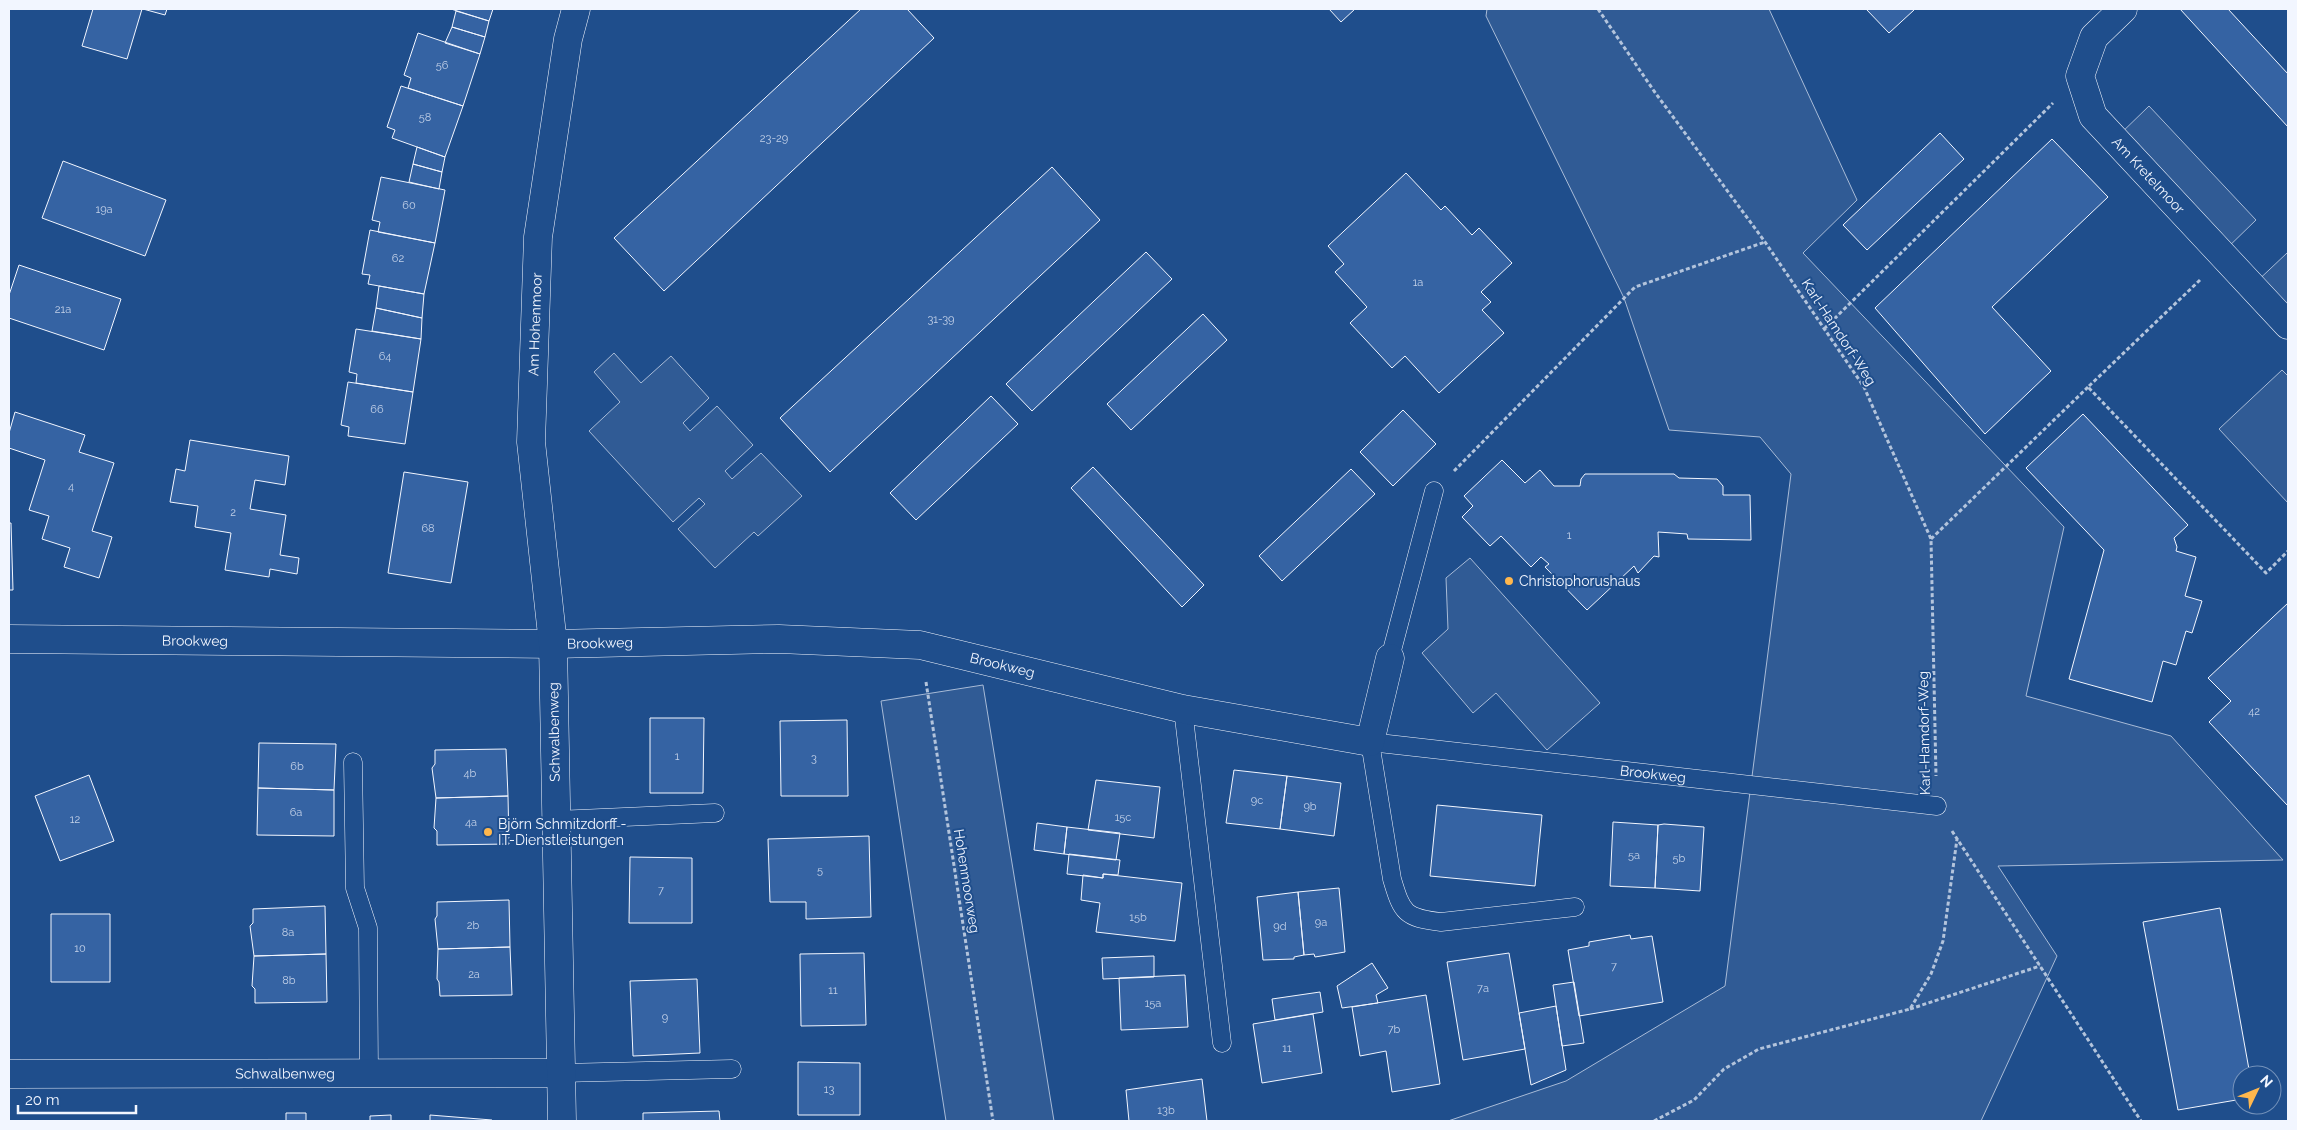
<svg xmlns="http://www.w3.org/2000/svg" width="2297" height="1130" viewBox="0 0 2297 1130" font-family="Raleway,sans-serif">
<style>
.built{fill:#305b95;stroke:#a8bbd7}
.building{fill:#3563a3;stroke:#f2f6ff}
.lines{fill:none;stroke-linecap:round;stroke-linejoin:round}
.lane-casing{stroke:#f2f6ff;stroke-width:19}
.street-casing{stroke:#f2f6ff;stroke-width:29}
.path{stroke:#b3c4dc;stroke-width:3;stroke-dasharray:4 2.5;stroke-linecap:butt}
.lane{stroke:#1f4e8c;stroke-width:18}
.street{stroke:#1f4e8c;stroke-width:28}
.poi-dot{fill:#ffb74d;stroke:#1f4e8c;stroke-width:2}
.labels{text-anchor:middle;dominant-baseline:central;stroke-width:4;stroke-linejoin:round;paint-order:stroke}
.number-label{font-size:11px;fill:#c3d1e8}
.street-label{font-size:14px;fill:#f2f6ff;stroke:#1f4e8c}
.poi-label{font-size:14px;fill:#f2f6ff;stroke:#1f4e8c;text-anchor:start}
</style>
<rect width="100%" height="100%" fill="#1f4e8c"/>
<!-- built -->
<path class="built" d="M1487,9H1769L1857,200L1803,253L2064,527L2026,696L2171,736L2283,860L1998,866L2057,956L1981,1121H1448L1566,1081L1725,986L1791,474L1760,437L1669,430L1624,298L1486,16Z
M2149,106L2256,220L2221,254L2115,139Z
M2287,253L2288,254V325L2252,286Z
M614,353L641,383L671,356L709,398L683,423L690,431L717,406L753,445L725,471L732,479L761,453L802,496L758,536L754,532L715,568L678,529L705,504L699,498L673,522L589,431L620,402L594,372Z
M2282,370L2288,376V503L2219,429Z
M1470,558L1600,703L1547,750L1496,693L1473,713L1422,653L1448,629L1446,578Z
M983,685L1054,1121H946L881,701Z"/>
<!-- building -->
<path class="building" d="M93,9H142L127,59L82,46Z
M143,9H167L165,15Z
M451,9H493L489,21Z
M861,9H907L934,38L664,291L614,238Z
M1329,9H1355L1341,22Z
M1866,9H1913L1914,10L1889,33Z
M2180,9H2228L2288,74V127Z
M456,11L489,21L485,37L452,27Z
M452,27L485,37L480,54L445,43Z
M418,33L480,54L463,106L408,88L411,78L404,75Z
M401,86L463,106L445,157L392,138L395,130L387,127Z
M1940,133L1964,159L1867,250L1843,225Z
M2052,139L2108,197L1992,307L2051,371L1985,434L1875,308Z
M417,147L445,157L442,172L413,164Z
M63,161L166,200L145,256L42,218Z
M413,164L442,172L439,189L409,182Z
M1052,167L1100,220L830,472L780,418Z
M1406,173L1441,210L1445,206L1472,235L1479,228L1512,263L1481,292L1491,302L1482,310L1504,333L1439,393L1405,356L1392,368L1350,323L1367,307L1335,272L1344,264L1328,246Z
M381,177L445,190L435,243L378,232L380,222L372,220Z
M370,230L435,243L424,294L368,284L370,275L362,274Z
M1146,252L1172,279L1032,411L1006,384Z
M19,265L121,299L104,350L9,318V295Z
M379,286L424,294L422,318L376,308Z
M376,308L422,318L421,339L372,331Z
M1203,314L1227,340L1131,430L1107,404Z
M356,329L421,339L413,392L356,383L357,374L349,372Z
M348,382L413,392L405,444L348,436L349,427L341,425Z
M991,396L1018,424L916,520L890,493Z
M1403,410L1436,444L1393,486L1360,452Z
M15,412L85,435L79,452L114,463L92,531L112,537L99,578L64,567L70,548L42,539L49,516L29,510L45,460L9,448V433Z
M2083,414L2188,525L2174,538L2177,547L2176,551L2196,557L2185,596L2202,601L2192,633L2186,631L2176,665L2163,661L2152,702L2069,679L2104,550L2026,468Z
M190,440L289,456L285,485L255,480L250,509L286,515L280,555L299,558L297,574L270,569L269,577L225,570L231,533L195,527L198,506L170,502L176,469L185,471Z
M1502,460L1525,483L1540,470L1554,486H1580L1581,479L1585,474H1674L1679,478L1717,479L1723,486V495H1750L1751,540L1688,539L1687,534L1658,532L1659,557L1654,556L1638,573L1634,566L1587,610L1545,567L1549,564L1541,557L1531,567L1501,536L1490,546L1462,517L1473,506L1464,496Z
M1093,467L1204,585L1182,607L1071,488Z
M1351,469L1375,494L1282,581L1259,556Z
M404,472L468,482L451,583L388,573Z
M9,523H11L13,590H9Z
M2288,603V806L2209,722L2231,701L2208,678Z
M650,718H704L703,793H650Z
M847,720L848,796H781L780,721Z
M259,743L336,744L334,790L258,788Z
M506,749L508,796L436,798L432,768L435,764V750Z
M1234,770L1287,776L1280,829L1226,823Z
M89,775L114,841L60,861L35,796Z
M1287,776L1341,783L1334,836L1280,829Z
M1096,780L1160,787L1154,838L1088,830Z
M258,788L334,790V836L257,835Z
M508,796L509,844L437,845V831L434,828L436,798Z
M1437,805L1542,815L1535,886L1430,876Z
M1613,822L1658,825L1655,888L1610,886Z
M1037,823L1067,827L1064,854L1034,850Z
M1664,824L1704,827L1700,891L1655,888L1658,825Z
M1067,827L1120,833L1116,860L1064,854Z
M869,836L871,917L806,919V902H770L768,839Z
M1069,854L1120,860L1118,875L1103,874V878L1067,874Z
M630,857L692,858V923H629Z
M1103,874L1182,883L1175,941L1096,932L1100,903L1081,900L1083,875L1103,878Z
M1339,888L1345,952L1315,957L1314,954L1304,955L1298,892Z
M1298,892L1304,955L1294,957V959L1263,960L1257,897Z
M509,900L510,947L438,949L435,919L437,916V902Z
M325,906L326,954L254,956L250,926L253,923V909Z
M2220,908L2250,1075H2242V1099L2178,1110L2143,922Z
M51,914H110V982H51Z
M1630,935L1631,939L1652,936L1663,1002L1579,1016L1568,950L1589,946V942Z
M510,947L512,995L440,996L439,982L437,979L438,949Z
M864,953L866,1025L801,1026L800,954Z
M1509,953L1525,1049L1463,1060L1447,962Z
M326,954L327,1002L255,1003V989L252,986L254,956Z
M1154,956V977L1103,979L1102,958Z
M1372,963L1388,988L1376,995L1378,1003L1342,1008L1337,986Z
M1185,975L1188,1027L1121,1030L1119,978Z
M697,979L700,1053L633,1056L630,981Z
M1574,982L1584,1043L1562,1046L1553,985Z
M1320,992L1323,1012L1275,1020L1272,999Z
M1426,995L1440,1084L1392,1092L1386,1051L1360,1056L1352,1007Z
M1556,1006L1566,1070L1531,1085L1519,1013Z
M1313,1014L1322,1073L1262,1083L1253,1024Z
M798,1062L860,1063V1115H798Z
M1202,1079L1207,1121H1129L1126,1090Z
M719,1111L720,1121H643V1113Z
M286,1113H306V1121H286Z
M391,1115V1121H370V1116Z
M430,1115L492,1120L491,1121H430Z"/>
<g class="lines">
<!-- lane casing -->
<g class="lane-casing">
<g id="lane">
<path d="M1390,658L1434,491"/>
<path d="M1183,709L1222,1043"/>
<path d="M353,762L355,888L368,928L369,1073"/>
<path d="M556,820L715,813"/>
<path id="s1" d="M1575,907L1441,922C1405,918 1402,913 1392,879L1370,742L1937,806"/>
<path d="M561,1073L732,1069"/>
</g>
</g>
<!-- street casing -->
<g class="street-casing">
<g id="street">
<path id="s2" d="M2123,9L2094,37L2080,76L2093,116L2288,325"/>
<path id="s3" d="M9,639L553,644L779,639L920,645L1183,709L1370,742L1390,658"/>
<path id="s4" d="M9,1074L561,1073"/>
<path id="s5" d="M562,1121L553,644L531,442L538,237L568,39L576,9"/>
</g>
</g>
<!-- path -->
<path class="path" d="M1598,9L1654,91L1765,242L1864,387L1931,539L1936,776
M2200,280L2088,387L2266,573L2288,551
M1825,328L2053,103
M1454,471L1635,287L1765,242
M1931,539L2088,387
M926,682L993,1121
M1952,831L2141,1121
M1910,1009L2040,966
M1654,1121L1694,1100L1724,1069L1759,1049L1910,1009L1931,974L1943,941L1957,839"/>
<!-- lane -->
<use href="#lane" class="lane"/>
<!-- street -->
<use href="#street" class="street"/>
</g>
<!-- markers -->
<g class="poi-dot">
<circle cx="1509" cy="581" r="5"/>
<circle cx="488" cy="832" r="5"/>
</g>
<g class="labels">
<!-- number labels -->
<g class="number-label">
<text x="442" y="65">56</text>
<text x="425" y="117">58</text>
<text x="774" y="138">23-29</text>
<text x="409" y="205">60</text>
<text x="104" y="209">19a</text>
<text x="398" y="258">62</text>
<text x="1418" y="282">1a</text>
<text x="63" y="309">21a</text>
<text x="941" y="319">31-39</text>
<text x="385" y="356">64</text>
<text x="377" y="409">66</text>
<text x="71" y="486">4</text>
<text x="233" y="512">2</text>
<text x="428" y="528">68</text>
<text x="1569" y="535">1</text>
<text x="2254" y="711">42</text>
<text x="677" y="756">1</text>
<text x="814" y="758">3</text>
<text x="297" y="766">6b</text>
<text x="470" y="773">4b</text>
<text x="1257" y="800">9c</text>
<text x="1310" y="806">9b</text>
<text x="296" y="812">6a</text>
<text x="1123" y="817">15c</text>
<text x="75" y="819">12</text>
<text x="471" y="822">4a</text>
<text x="1634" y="855">5a</text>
<text x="1679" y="858">5b</text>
<text x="820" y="870">5</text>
<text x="661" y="890">7</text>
<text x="1138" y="917">15b</text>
<text x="1321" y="922">9a</text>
<text x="473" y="925">2b</text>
<text x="1280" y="926">9d</text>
<text x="288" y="932">8a</text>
<text x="80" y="948">10</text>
<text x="1614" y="966">7</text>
<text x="474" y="974">2a</text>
<text x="289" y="980">8b</text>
<text x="1483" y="988">7a</text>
<text x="833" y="990">11</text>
<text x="1153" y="1003">15a</text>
<text x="665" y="1017">9</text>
<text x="1394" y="1029">7b</text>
<text x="1287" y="1048">11</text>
<text x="829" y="1089">13</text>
<text x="1166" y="1110">13b</text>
</g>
<!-- street labels -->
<g class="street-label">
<text stroke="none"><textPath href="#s2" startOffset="205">Am Kretelmoor</textPath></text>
<text stroke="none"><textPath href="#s5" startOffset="798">Am Hohenmoor</textPath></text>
<text transform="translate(1839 332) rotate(57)">Karl-Hamdorf-Weg</text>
<text stroke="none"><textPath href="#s3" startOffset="186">Brookweg</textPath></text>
<text stroke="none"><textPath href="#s3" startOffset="591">Brookweg</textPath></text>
<text stroke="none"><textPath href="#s3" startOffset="996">Brookweg</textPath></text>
<text transform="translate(554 732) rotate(-91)">Schwalbenweg</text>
<text transform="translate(1924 733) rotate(-91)">Karl-Hamdorf-Weg</text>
<text stroke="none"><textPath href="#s1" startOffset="631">Brookweg</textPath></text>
<text transform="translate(967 881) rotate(81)">Hohenmoorweg</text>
<text stroke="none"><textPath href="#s4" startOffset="276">Schwalbenweg</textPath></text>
</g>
<!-- poi labels -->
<g class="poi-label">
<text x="1519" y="581">Christophorushaus</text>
<text x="498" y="824">Björn Schmitzdorff -<tspan x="498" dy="16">IT-Dienstleistungen</tspan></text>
</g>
</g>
<!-- border -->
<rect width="2297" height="1130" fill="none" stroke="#f2f6ff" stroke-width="20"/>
<!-- north arrow -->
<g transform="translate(2257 1090) rotate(47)"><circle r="24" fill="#1f4e8c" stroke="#7391ba"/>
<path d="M0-4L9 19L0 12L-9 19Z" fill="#ffb74d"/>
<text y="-8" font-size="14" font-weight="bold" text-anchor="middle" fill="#f2f6ff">N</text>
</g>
<!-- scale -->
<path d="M18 1105v8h118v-8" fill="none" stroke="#f2f6ff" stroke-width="2.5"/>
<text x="25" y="1105" font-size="15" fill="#f2f6ff" stroke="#1f4e8c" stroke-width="4" paint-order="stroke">20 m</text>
</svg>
